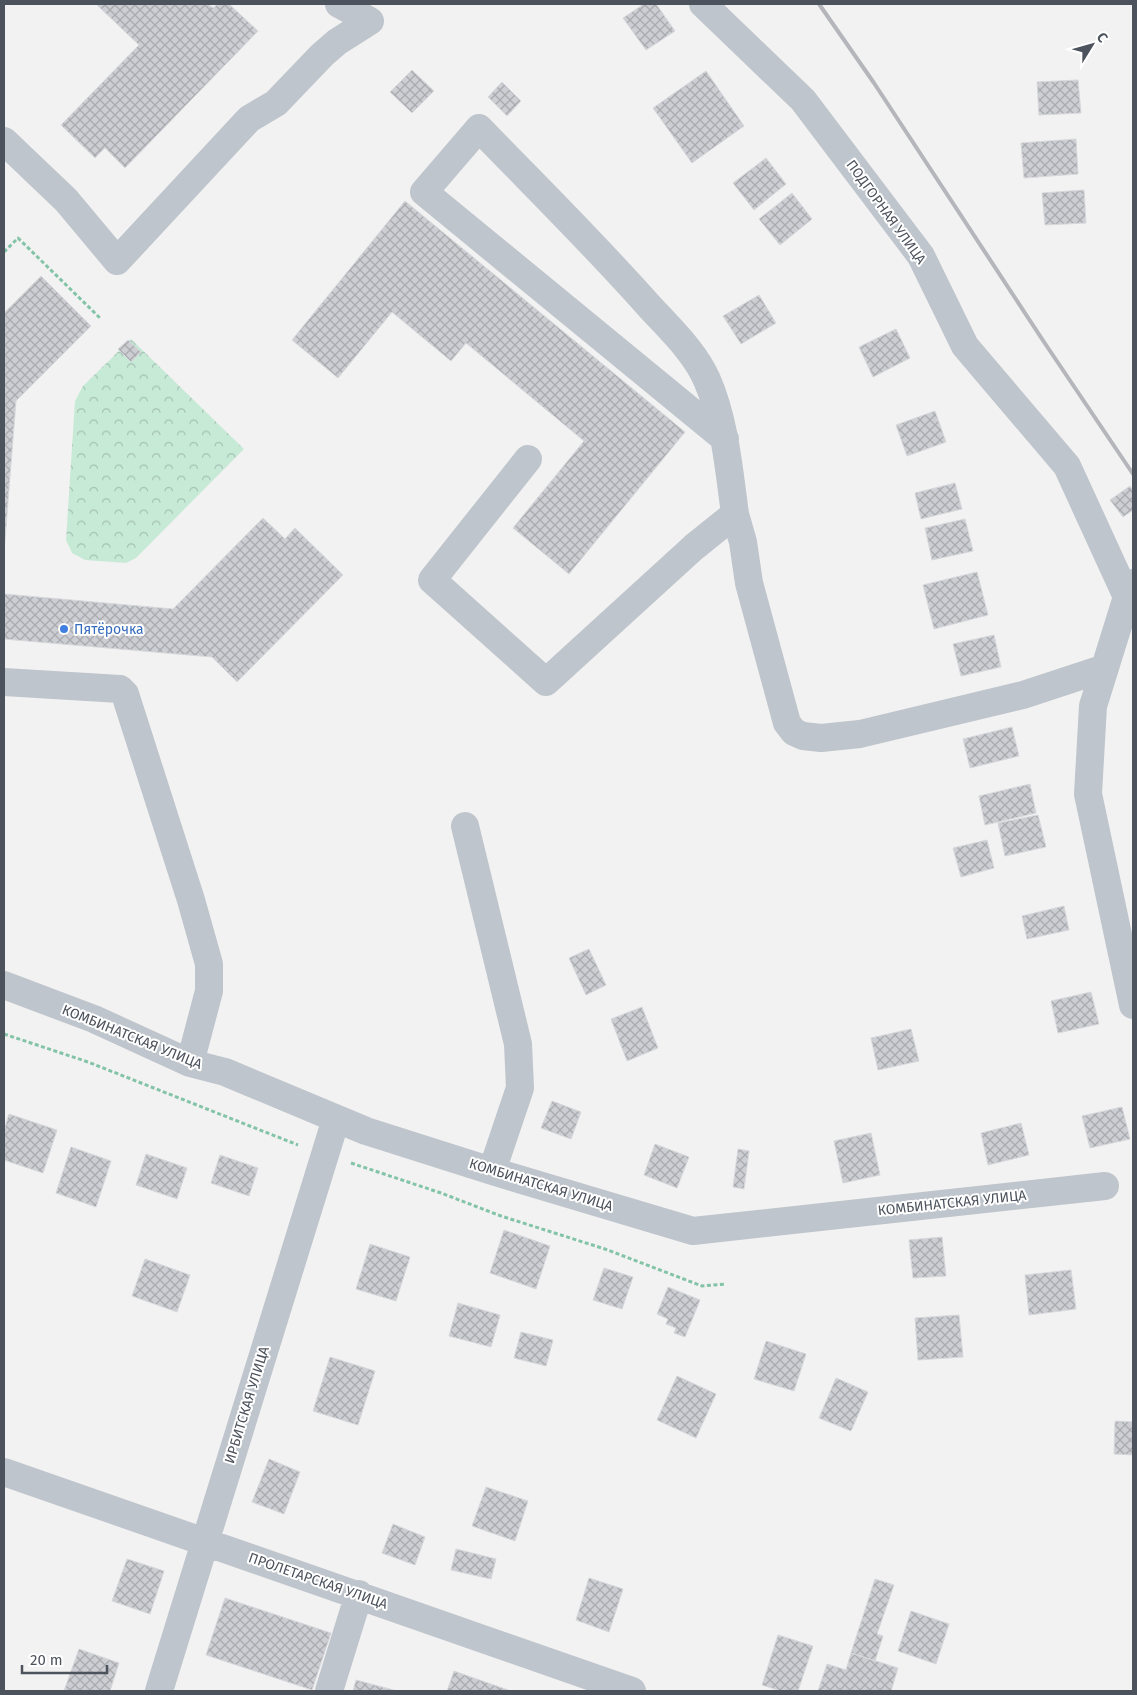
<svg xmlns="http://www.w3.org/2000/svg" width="1137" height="1695" viewBox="0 0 1137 1695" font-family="'Fira Sans',sans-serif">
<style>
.park{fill:url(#park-crowns)}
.building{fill:url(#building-cross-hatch);stroke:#d6d8dc}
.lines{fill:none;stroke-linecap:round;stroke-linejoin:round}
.path{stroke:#83c4a8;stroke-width:3;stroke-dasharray:4 2.5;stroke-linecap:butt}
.minor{stroke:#bfc5cc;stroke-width:28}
.rail{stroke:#b4b6bb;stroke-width:4}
.shop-dot{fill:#3f7fe0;stroke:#fff;stroke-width:2}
.labels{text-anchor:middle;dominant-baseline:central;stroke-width:4;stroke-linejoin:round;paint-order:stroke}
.street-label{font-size:14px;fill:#4c535d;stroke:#fff}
.shop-label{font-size:14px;fill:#366cbe;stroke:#fff;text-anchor:start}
</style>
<defs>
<pattern id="park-crowns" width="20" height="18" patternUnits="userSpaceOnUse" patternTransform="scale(1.25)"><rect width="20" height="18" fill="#c7ead7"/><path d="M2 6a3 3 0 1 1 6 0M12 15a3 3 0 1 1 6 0" fill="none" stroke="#a4c0b2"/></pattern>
<pattern id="building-cross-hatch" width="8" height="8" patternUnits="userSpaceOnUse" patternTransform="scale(1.25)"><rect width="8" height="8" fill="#cdced3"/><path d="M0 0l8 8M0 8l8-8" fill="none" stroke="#a9aaae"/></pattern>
</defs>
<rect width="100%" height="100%" fill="#f3f2f2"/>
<!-- park -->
<path class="park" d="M131,339L244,449L136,558L126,563L85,560L72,553L66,540L75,401L83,386Z"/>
<!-- building -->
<path class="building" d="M96,4H208L213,8L218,4H229L258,31L125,168L105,148L95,158L61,125L139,45Z
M644,4H656L675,31L646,50L623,18Z
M412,70L434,91L412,113L390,92Z
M706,71L744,126L692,163L653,108Z
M1078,80L1081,113L1039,115L1037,82Z
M502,82L521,101L507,116L488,97Z
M1076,139L1078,174L1024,178L1021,143Z
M766,158L786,184L754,210L733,183Z
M1084,190L1086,223L1045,225L1042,193Z
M792,193L812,219L780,245L759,219Z
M405,201L685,432L569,574L513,528L584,441L466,343L451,361L392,312L338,378L292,340Z
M41,276L91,326L16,401L4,552V313Z
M759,295L776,323L741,344L723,316Z
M896,329L910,358L873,377L859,347Z
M128,340L141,352L131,362L118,349Z
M935,411L946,442L907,456L896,425Z
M955,483L962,509L921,519L915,493Z
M1130,486L1133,491V510L1123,517L1110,500Z
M263,518L285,539L295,528L343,575L237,682L212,657L4,639V594L173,609Z
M965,519L973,551L932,560L925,528Z
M977,572L988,615L934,629L923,585Z
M994,635L1001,667L961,676L953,644Z
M1012,727L1019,756L970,768L963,739Z
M1030,784L1036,813L985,825L979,796Z
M1038,815L1046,847L1005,856L998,823Z
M987,840L994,868L961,877L953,848Z
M1064,906L1069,930L1027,939L1022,916Z
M589,949L606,985L586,995L569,958Z
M1091,992L1099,1024L1058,1033L1051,1001Z
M642,1007L658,1048L627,1061L611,1019Z
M911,1029L919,1061L878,1070L871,1038Z
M552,1101L581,1112L571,1139L541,1128Z
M1122,1107L1130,1139L1090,1148L1082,1116Z
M9,1114L57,1130L43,1173L4,1160V1130Z
M1021,1123L1029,1155L988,1165L981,1133Z
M871,1133L880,1175L843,1183L834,1141Z
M655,1144L689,1157L677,1188L644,1175Z
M71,1147L111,1161L96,1207L56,1193Z
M738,1149L749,1151L744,1189L733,1187Z
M146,1154L187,1168L177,1199L136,1185Z
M220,1155L258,1168L249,1196L211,1183Z
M504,1230L550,1246L536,1289L490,1273Z
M942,1237L946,1276L913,1278L909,1240Z
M370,1244L410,1257L396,1301L356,1289Z
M145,1259L190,1275L177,1312L132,1296Z
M604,1268L633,1277L622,1309L593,1300Z
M1071,1270L1076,1309L1029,1315L1025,1275Z
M668,1287L700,1300L685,1337L674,1333L676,1328L666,1324L668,1319L657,1314Z
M458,1303L500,1315L491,1347L449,1336Z
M959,1315L963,1357L918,1360L915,1318Z
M521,1332L553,1340L546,1366L514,1358Z
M766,1341L806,1354L794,1391L754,1379Z
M330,1357L375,1371L358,1425L313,1411Z
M677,1376L716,1394L696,1438L657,1420Z
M836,1378L868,1392L851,1431L819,1418Z
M1115,1421L1133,1422V1455L1114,1454Z
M269,1459L300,1472L284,1514L252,1502Z
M486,1487L528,1501L515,1541L472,1526Z
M393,1524L425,1537L415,1565L382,1553Z
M456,1549L496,1559L491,1579L451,1570Z
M127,1559L164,1571L150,1614L112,1601Z
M589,1578L623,1589L609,1632L576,1620Z
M875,1579L894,1585L877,1634L883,1636L875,1661L851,1653Z
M225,1598L331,1633L312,1690L206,1655Z
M911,1611L949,1624L936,1664L898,1651Z
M778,1635L813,1646L798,1691H781L762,1685Z
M79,1649L119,1663L110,1691H64Z
M851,1653L898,1668L891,1691H818L827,1664L846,1670Z
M454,1671L511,1691H447Z
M356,1680L397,1691H353Z"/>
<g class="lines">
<!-- path -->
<path class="path" d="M4,252L18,238L100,318
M4,1034L88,1062L298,1145
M351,1163L441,1193L501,1216L605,1249L702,1286L726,1284"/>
<!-- minor -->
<path class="minor" d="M703,4L803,100L921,256L965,346L1067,466L1127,597
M4,141L66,200L117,261L249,119L276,103L322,55L337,42L370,21L339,4
M528,459L432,580L546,682L694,547L735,514C729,470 725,421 707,380C695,352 670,329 649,306C595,245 536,187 479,128L424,192L725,439
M735,514L743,542L749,583L787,723L794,732L803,736L821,738L860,734L1023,695L1105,668
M1133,583L1127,597L1093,706L1088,794L1133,1005
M4,682L120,689L125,694L191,900L209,964V991L190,1063
M465,826L518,1044L520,1088L492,1171
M4,985L94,1019L190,1063L225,1072L366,1131L492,1171L693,1231L1105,1186
M4,1472L632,1691
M159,1691L336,1119
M329,1691L359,1594"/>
<!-- rail -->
<path class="rail" d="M819,4L874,83L1044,342L1133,474"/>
</g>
<!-- markers -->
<circle class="shop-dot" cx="64" cy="629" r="5"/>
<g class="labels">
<!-- street labels -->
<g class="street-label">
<text transform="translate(886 212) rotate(54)">ПОДГОРНАЯ УЛИЦА</text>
<text transform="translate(132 1037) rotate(22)">КОМБИНАТСКАЯ УЛИЦА</text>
<text transform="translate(541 1185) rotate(17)">КОМБИНАТСКАЯ УЛИЦА</text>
<text transform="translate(952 1203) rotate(-6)">КОМБИНАТСКАЯ УЛИЦА</text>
<text transform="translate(247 1405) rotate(-73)">ИРБИТСКАЯ УЛИЦА</text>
<text transform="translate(318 1581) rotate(19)">ПРОЛЕТАРСКАЯ УЛИЦА</text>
</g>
<!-- shop labels -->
<g class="shop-label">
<text x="74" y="629">Пятёрочка</text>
</g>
</g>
<!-- border -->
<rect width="1137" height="1695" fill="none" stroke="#4c535d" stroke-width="10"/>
<!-- north arrow -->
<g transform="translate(1092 45) rotate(53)" stroke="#ffffff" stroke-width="4" paint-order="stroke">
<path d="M0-4L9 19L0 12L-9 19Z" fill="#4c535d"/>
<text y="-8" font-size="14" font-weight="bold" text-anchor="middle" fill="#4c535d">С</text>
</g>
<!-- scale -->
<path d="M22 1665v8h85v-8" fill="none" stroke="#4c535d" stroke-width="2.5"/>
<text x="30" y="1665" font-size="15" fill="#4c535d" stroke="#ffffff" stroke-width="4" paint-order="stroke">20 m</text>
</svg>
